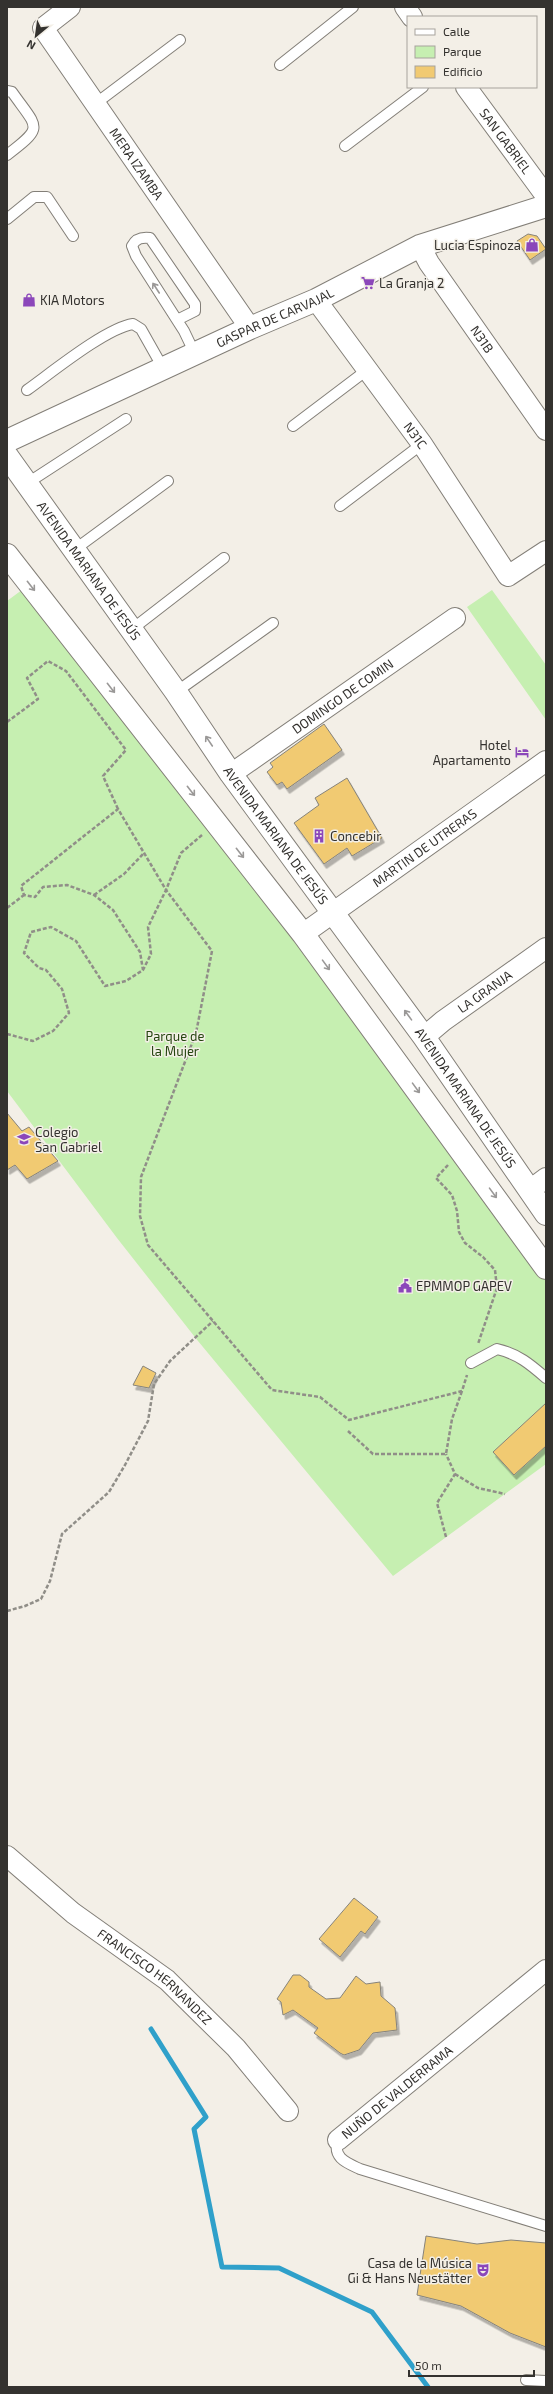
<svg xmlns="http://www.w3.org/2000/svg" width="553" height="2394" viewBox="0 0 553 2394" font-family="'Exo 2',sans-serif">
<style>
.green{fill:#c6efb1}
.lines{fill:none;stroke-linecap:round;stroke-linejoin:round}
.stream{stroke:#2fa0ca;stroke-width:5}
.building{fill:#f1ca72;stroke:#86837b;filter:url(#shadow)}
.lane-casing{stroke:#837f78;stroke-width:12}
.street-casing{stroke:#837f78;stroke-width:22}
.secondary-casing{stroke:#837f78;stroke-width:24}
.path{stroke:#908e88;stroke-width:2.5;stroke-dasharray:4 2;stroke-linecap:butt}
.lane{stroke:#fff;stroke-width:10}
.street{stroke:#fff;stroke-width:20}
.secondary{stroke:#fff;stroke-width:22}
.oneway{stroke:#9a9897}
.labels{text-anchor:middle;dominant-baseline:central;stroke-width:3;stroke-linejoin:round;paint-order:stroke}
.street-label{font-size:13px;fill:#34322f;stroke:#f3efe7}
.poi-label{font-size:13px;fill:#34322f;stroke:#f3efe7;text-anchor:start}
.park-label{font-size:13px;fill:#25440f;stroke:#f3efe7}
</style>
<defs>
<filter id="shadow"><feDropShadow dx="2.5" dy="4.5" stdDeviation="0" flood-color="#0004"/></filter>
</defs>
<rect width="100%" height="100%" fill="#f3efe7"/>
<!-- green -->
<path class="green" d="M30,584L546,1276V1464L393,1576L198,1341L117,1238L7,1091V601Z
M492,590L546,665V720L467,607Z"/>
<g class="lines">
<!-- stream -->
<path class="stream" d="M151,2029L206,2117L194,2129L222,2267L279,2268L372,2312L428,2387"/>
</g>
<!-- building -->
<path class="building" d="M528,234L537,236L546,249L530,260L517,241Z
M324,724L342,750L287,789L282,782L277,785L267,772L273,767L270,763Z
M347,778L382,838L352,856L347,848L324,864L294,823L319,805L315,798Z
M7,1113L22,1131L29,1127L58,1161L27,1179L15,1165L7,1170Z
M143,1366L156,1373L149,1388L133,1385Z
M546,1403V1446L514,1475L493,1452Z
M354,1898L378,1917L365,1934L361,1931L340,1957L319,1939Z
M293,1975H300L309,1982V1987L326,1999L340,1998L356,1976L366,1984L380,1982L381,1996L395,2008L397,2030L373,2033L359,2050L344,2055L340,2053L314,2033L318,2028L293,2010L283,2015L281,2002L277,1999Z
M426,2236L477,2244L511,2240L546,2243V2347L510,2333L461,2306L417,2295Z"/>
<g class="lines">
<!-- lane casing -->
<g class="lane-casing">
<path id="lane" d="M280,65L353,7
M7,91L12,92C38,129 45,126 7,155
M95,104L180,40
M345,146L423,87
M7,219L34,197H47L73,236
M177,320L195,311V304L150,238C142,237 136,238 132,246L136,256L184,331L195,354
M27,390C51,373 106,328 133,324L141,329L163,368
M293,426L367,370
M26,484L126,419
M340,506L422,444
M74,550L168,481
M131,630L224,558
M176,692L273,623
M471,1363L497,1349C518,1354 530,1364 546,1378
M338,2140C332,2158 347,2163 360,2169L546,2226
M526,2380L546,2381"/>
</g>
<!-- street casing -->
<g class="street-casing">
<g id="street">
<path id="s1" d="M70,7L43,28L250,328"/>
<path d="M405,7L412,17"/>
<path id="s2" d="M466,87L546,196"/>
<path id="s3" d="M420,246L429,263L546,430"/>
<path id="s4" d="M316,300L422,444L508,576L546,551"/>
<path id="s5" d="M231,774L455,618"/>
<path id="s6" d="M303,934L546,761"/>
<path id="s7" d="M424,1037L443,1021L546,948"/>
<path d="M530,1190L546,1178"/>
<path id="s8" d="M7,1856L73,1913L167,1980L236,2048L288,2111"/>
<path id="s9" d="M338,2140L546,1970"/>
</g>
</g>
<!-- secondary casing -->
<g class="secondary-casing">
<g id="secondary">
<path id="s10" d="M7,441L250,328L316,300L420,246L546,206"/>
<path id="s11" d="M7,456L176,692L231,774L424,1037L546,1214"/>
<path d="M7,555L303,934L546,1268"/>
</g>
</g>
<!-- path -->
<path class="path" d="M7,722L38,699L27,678L48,661L66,671L126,750L103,776L118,809
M202,835L181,853L166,890L212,951L196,1033L141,1177L140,1216L148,1245L272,1390L320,1397L349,1420L462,1391L467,1375
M94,895L124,874L144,853
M7,908L24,895
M7,1034L33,1041L53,1031L69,1013L62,989L46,970L39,968L24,953L31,932L51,927L76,941L105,986L126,981L143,970L151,954L148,927L166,890L118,809L21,886L24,895L35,897L43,887L67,885L94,895L113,910L140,952L143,970
M448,1165L436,1178L452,1195L457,1211L459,1232L465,1243L483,1257L495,1270L497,1288L478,1344
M348,1431L373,1454H446L452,1419L462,1391
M455,1474L478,1488L505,1494
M446,1537L437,1503L455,1474L446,1454
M7,1611L25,1606L41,1599L50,1581L62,1534L109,1492L125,1465L148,1421L154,1384L170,1361L213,1321"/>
<!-- lane -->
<use href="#lane" class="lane"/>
<!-- street -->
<use href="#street" class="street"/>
<!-- secondary -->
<use href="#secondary" class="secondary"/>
</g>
<!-- one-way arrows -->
<defs><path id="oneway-shaft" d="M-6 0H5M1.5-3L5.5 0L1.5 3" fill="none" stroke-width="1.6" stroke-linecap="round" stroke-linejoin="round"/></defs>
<g class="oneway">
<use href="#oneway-shaft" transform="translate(156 288) rotate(-123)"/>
<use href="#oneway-shaft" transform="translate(31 586) rotate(52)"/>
<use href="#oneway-shaft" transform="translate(111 688) rotate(52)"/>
<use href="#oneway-shaft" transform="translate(209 741) rotate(-124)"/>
<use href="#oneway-shaft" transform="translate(191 791) rotate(52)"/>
<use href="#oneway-shaft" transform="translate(240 853) rotate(52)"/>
<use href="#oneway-shaft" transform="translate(326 965) rotate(54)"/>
<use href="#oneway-shaft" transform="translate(408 1015) rotate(-126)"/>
<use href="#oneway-shaft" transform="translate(416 1088) rotate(54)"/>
<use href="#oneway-shaft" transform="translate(493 1193) rotate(54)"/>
</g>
<!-- icons -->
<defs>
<g id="shop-bare" transform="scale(1.08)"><path d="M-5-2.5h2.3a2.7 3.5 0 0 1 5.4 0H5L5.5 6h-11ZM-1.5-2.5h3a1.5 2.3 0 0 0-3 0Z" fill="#8b47ba" stroke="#f3efe7" stroke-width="2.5" paint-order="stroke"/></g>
<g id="supermarket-bare" transform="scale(1.08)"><path d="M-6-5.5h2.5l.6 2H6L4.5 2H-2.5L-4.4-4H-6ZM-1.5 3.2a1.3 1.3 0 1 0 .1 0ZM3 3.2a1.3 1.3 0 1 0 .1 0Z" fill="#8b47ba" stroke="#f3efe7" stroke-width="2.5" paint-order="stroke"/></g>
<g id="hotel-bare" transform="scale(1.08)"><path d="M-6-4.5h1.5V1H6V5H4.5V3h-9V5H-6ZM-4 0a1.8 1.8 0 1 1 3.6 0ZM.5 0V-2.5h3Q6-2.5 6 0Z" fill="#8b47ba" stroke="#f3efe7" stroke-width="2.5" paint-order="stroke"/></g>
<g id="building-bare" transform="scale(1.08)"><path d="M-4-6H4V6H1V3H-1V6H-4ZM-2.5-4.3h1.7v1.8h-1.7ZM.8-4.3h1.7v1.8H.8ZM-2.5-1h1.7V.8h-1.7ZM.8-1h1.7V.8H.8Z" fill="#8b47ba" stroke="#f3efe7" stroke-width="2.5" paint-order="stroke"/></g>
<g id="university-bare" transform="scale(1.08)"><path d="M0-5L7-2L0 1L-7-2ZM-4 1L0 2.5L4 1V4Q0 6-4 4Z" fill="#8b47ba" stroke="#f3efe7" stroke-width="2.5" paint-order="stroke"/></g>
<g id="civic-bare" transform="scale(1.08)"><path d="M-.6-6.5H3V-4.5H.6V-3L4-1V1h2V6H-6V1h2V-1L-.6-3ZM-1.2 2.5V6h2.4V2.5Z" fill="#8b47ba" stroke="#f3efe7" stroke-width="2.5" paint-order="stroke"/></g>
<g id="theatre-bare" transform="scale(1.08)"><path d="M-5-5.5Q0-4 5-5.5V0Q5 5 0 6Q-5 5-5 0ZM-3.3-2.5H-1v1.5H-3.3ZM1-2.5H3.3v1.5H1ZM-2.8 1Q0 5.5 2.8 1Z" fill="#8b47ba" stroke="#f3efe7" stroke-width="2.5" paint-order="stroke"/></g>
</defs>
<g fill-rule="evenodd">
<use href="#shop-bare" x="532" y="245"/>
<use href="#supermarket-bare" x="368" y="283"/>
<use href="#shop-bare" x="29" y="300"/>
<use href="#hotel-bare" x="522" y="752"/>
<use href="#building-bare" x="319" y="836"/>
<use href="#university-bare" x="24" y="1139"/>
<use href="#civic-bare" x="405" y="1286"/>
<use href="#theatre-bare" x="483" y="2270"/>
</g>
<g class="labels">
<!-- street labels -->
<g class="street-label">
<text stroke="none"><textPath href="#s2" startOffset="67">SAN GABRIEL</textPath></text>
<text stroke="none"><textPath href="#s1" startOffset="199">MERA IZAMBA</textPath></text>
<text stroke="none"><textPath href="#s10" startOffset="295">GASPAR DE CARVAJAL</textPath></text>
<text stroke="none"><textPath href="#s3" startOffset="112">N31B</textPath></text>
<text stroke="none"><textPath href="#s4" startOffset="168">N31C</textPath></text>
<text stroke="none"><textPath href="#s11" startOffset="141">AVENIDA MARIANA DE JESÚS</textPath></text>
<text stroke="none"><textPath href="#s5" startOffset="136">DOMINGO DE COMIN</textPath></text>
<text stroke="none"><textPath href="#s11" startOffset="465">AVENIDA MARIANA DE JESÚS</textPath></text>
<text stroke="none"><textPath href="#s6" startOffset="149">MARTIN DE UTRERAS</textPath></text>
<text stroke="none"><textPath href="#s7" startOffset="76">LA GRANJA</textPath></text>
<text stroke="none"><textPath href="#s11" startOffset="789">AVENIDA MARIANA DE JESÚS</textPath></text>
<text stroke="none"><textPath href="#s8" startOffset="191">FRANCISCO HERNANDEZ</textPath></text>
<text stroke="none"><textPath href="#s9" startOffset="76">NUÑO DE VALDERRAMA</textPath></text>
</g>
<!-- poi labels -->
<g class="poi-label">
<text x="521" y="245" text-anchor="end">Lucia Espinoza</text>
<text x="379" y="283">La Granja 2</text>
<text x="40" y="300">KIA Motors</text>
<text x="511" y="745" text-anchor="end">Hotel<tspan x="511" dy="15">Apartamento</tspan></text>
<text x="330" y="836">Concebir</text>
<text x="35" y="1132">Colegio<tspan x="35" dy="15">San Gabriel</tspan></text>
<text x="416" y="1286">EPMMOP GAPEV</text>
<text x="472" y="2263" text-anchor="end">Casa de la Música<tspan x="472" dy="15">Gi &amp; Hans Neustätter</tspan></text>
</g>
<!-- park labels -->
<g class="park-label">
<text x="175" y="1036">Parque de<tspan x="175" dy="15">la Mujer</tspan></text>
</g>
</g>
<!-- border -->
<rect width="553" height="2394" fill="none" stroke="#34322f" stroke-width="16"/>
<!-- legend -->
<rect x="407" y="16" width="130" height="72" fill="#f3efe7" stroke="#a7a39d"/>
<rect x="415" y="29" width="20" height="6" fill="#ffffff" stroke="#a7a39d"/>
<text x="443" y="36" font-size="12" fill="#34322f">Calle</text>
<rect x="415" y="46" width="20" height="12" fill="#c6efb1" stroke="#a7a39d"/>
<text x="443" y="56" font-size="12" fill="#34322f">Parque</text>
<rect x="415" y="66" width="20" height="12" fill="#f1ca72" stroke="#a7a39d"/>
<text x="443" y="76" font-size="12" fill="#34322f">Edificio</text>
<!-- north arrow -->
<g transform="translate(36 36) rotate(209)" stroke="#f3efe7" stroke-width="3" paint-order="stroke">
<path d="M0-3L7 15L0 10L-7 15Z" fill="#34322f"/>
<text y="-6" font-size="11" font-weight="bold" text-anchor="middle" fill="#34322f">N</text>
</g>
<!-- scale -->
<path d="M409 2370v6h125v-6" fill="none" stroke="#34322f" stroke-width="2"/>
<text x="415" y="2370" font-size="12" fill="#34322f" stroke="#f3efe7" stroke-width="3" paint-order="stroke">50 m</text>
</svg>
